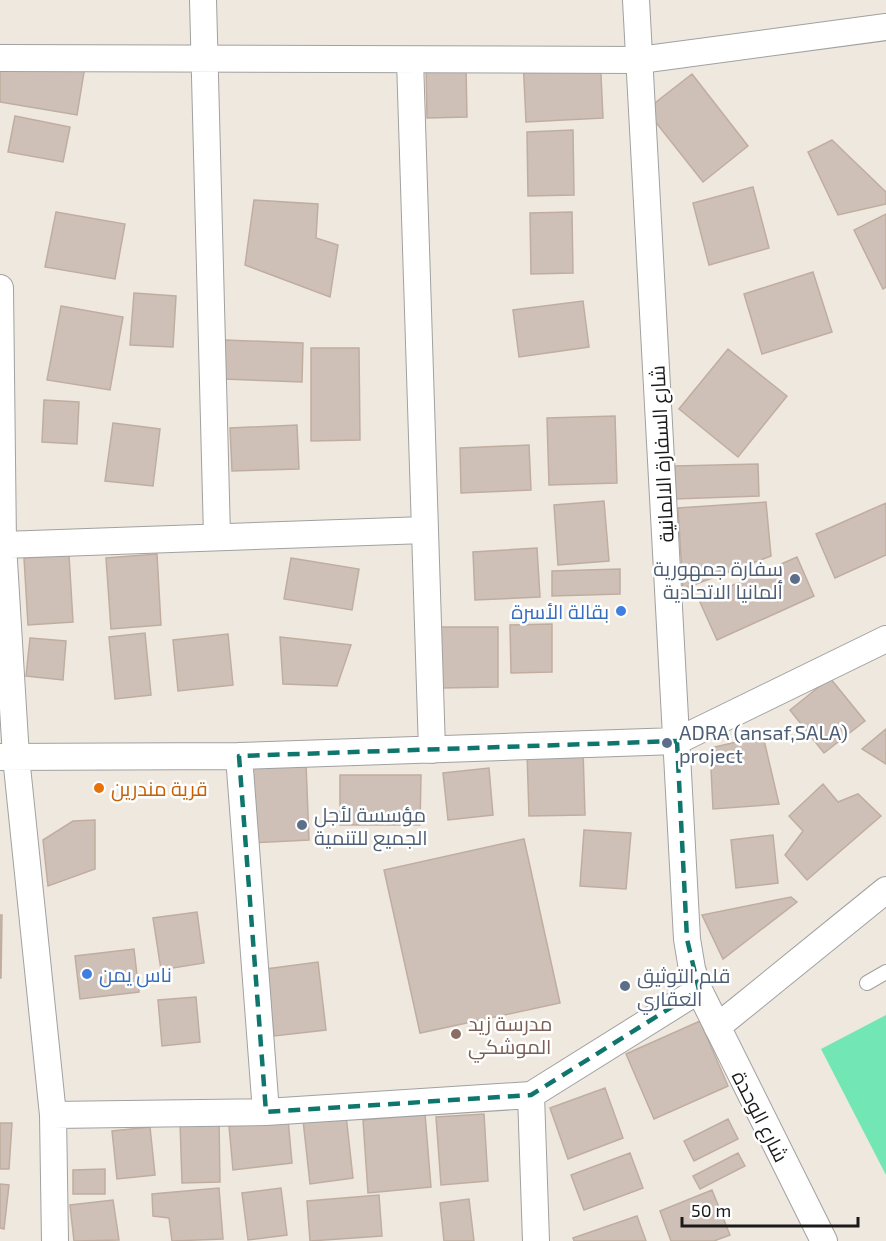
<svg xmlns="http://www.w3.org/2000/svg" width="886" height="1241" viewBox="0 0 886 1241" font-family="'Exo 2',Cairo,sans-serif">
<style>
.pitch{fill:#73e6b5}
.building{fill:#cec0b7;stroke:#c0ad9f;stroke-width:1.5}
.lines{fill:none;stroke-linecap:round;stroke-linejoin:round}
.lane-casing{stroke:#a1a1a1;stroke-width:16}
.street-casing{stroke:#a1a1a1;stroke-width:28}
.lane{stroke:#fff;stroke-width:14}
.street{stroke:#fff;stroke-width:26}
.marked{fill:none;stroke:#0f766e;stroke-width:4.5;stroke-dasharray:12 8;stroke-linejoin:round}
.service-dot{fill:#5c6f8a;stroke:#fff;stroke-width:2}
.shop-dot{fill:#3f7fe0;stroke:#fff;stroke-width:2}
.food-dot{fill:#e8710a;stroke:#fff;stroke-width:2}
.education-dot{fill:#8d6e63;stroke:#fff;stroke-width:2}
.labels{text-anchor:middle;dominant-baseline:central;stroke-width:5;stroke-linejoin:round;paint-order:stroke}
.street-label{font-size:20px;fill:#1a1a1a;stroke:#fff}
.service-label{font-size:20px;fill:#4e5e75;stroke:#fff;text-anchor:start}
.shop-label{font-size:20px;fill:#366cbe;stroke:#fff;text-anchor:end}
.food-label{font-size:20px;fill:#c56008;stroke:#fff;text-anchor:start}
.education-label{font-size:20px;fill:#785e54;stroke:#fff;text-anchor:start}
</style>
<rect width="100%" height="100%" fill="#eee8de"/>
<!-- pitch -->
<path class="pitch" d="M886,1015V1175L821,1049Z"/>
<!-- building -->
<path class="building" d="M600,54L603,118L526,122L523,58Z
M0,66H85L77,115L0,102Z
M466,66L467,117L427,118L426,67Z
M692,74L748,146L703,182L646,110Z
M15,116L70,127L63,162L8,152Z
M573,130L574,195L528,196L527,132Z
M832,140L886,192V204L838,215L808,152Z
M753,187L769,248L709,265L693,203Z
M254,200L318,204L316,238L338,245L330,297L245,265Z
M56,212L125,224L115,279L45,267Z
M572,212L573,273L531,274L530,213Z
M886,214V287L883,289L854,230Z
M813,272L832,332L762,354L744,294Z
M134,293L176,296L173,347L130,345Z
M583,301L589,347L519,357L513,310Z
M61,306L123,317L110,390L47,380Z
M225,340L303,343L302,382L224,379Z
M311,348H359L360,440L311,441Z
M728,349L787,396L738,457L679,409Z
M44,400L79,402L77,444L42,442Z
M615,416L617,483L549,485L547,418Z
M113,423L160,429L153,486L105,481Z
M297,425L299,469L232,471L230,428Z
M529,445L531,490L461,493L460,448Z
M758,464L759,496L675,499V466Z
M604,501L609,561L558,565L554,505Z
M766,502L771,556L683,589L678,508Z
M886,503V555L835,578L816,534Z
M537,548L540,597L475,600L473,552Z
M157,554L161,625L111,629L106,558Z
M69,555L73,622L28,625L24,558Z
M797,557L814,596L717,640L699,600Z
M291,558L359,569L352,610L284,599Z
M620,569V594L552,596V571Z
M552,624V672L511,673L510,625Z
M441,627H498V687L441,688Z
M145,633L151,695L115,699L109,637Z
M228,634L233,685L178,691L173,640Z
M280,637L351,645L337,686L283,684Z
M30,638L66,641L63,680L26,676Z
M830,678L865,721L824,753L790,710Z
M886,729V764L862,749Z
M763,736L779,804L713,809L710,748Z
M583,750L585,815L529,816L527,752Z
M306,763L309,840L249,843L246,765Z
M489,768L493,815L448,820L443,773Z
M340,775H421L420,825H340Z
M823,784L838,802L858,794L881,816L807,880L785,855L803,831L789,816Z
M95,820V869L48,886L43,840L73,821Z
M584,830L631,833L626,889L580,886Z
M773,835L778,883L736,888L731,840Z
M524,839L560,1003L420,1033L384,870Z
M791,897L797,902L723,959L702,915Z
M197,912L204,963L161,970L153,918Z
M0,915H2L1,978H0Z
M134,949L139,992L80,999L75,956Z
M318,962L326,1030L274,1036L266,969Z
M196,997L200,1042L162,1046L158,1000Z
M700,1021L728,1086L654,1119L626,1054Z
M605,1088L623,1138L568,1159L550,1108Z
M425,1114L431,1187L368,1193L363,1120Z
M484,1114L488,1181L441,1185L436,1117Z
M346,1115L353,1178L310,1184L303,1120Z
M288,1119L292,1163L233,1170L229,1126Z
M728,1119L738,1139L694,1161L684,1141Z
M219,1121L220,1182L182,1183L180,1122Z
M0,1123H12L9,1169H0Z
M150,1127L155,1175L117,1179L112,1131Z
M630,1153L643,1188L584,1210L571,1175Z
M738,1153L745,1166L700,1189L693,1176Z
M105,1169V1194H73V1170Z
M0,1184L9,1185L4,1229L0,1228Z
M219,1188L223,1239L172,1241L169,1218L153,1216L152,1194Z
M281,1188L287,1235L248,1240L242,1193Z
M712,1190L730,1235L714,1241H671L660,1211Z
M379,1195L382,1236L310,1241L307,1201Z
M469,1199L474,1241H444L440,1203Z
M113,1200L119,1240L74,1241L70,1205Z
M637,1216L646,1241H574L573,1238Z"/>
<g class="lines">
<!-- lane casing -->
<g class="lane-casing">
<path id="lane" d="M867,983L886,972"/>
</g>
<!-- street casing -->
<g class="street-casing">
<path id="street" d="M203,0L217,536
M636,0L687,939L692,969L699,990L824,1241
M0,58L640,60L886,27
M410,60L432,750
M0,288L3,545L16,757L53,1115L55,1241
M3,545L425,530
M239,756L266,1112
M0,757L239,756L677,741L886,639
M717,1027L886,890
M531,1095L536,1241
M53,1115L266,1112L531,1095L699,990"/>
</g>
<!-- lane -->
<use href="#lane" class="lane"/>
<!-- street -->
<use href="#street" class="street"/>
</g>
<!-- marked area -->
<path class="marked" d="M677,741L687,939L699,990L531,1095L266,1112L239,756Z"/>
<!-- markers -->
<g class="service-dot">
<circle cx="795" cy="579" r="6"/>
<circle cx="667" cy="743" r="6"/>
<circle cx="302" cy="825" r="6"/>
<circle cx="625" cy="986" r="6"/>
</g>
<g class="shop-dot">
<circle cx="621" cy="611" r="6"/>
<circle cx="87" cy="974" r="6"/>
</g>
<circle class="food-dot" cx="99" cy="788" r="6"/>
<circle class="education-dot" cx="456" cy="1034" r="6"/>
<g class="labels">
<!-- street labels -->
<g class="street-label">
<text transform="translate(661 454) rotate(-93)">شارع السفارة الالمانية</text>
<text transform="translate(761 1116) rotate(63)">شارع الوحدة</text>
</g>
<!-- service labels -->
<g class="service-label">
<text x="783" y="568" text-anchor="end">سفارة جمهورية<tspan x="783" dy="23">ألمانيا الاتحادية</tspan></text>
<text x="679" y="732">ADRA (ansaf,SALA)<tspan x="679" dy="23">project</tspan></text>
<text x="314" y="814">مؤسسة لأجل<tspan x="314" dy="23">الجميع للتنمية</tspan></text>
<text x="637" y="975">قلم التوثيق<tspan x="637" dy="23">العقاري</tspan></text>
</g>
<!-- shop labels -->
<g class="shop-label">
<text x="609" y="611">بقالة الأسرة</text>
<text x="99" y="974" text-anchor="start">ناس يمن</text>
</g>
<!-- food labels -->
<g class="food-label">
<text x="111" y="788">قرية مندرين</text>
</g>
<!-- education labels -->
<g class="education-label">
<text x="468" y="1023">مدرسة زيد<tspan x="468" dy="23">الموشكي</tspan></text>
</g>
</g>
<!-- scale -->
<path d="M682 1217v9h176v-9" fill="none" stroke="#1a1a1a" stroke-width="3"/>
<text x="691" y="1217" font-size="18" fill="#1a1a1a" stroke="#ffffff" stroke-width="4.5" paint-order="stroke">50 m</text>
</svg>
